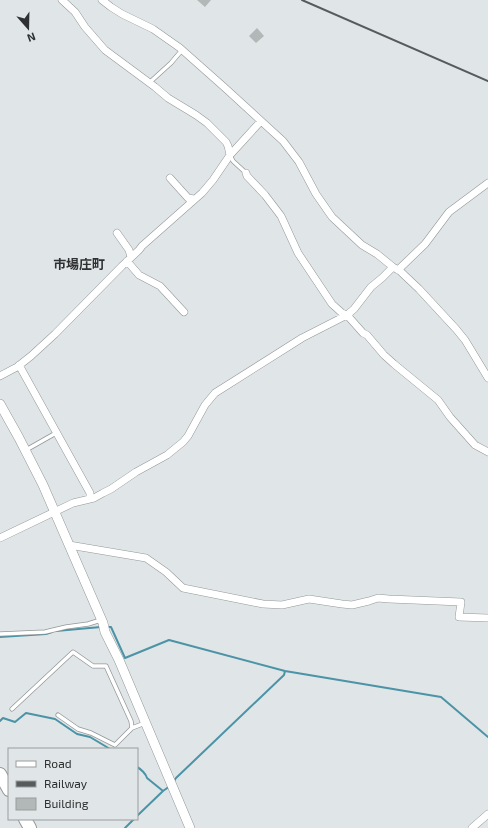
<svg xmlns="http://www.w3.org/2000/svg" width="488" height="828" viewBox="0 0 488 828" font-family="'Exo 2','Noto Sans JP',sans-serif">
<style>
.lines{fill:none;stroke-linecap:round;stroke-linejoin:round}
.stream{stroke:#4b93a6;stroke-width:2}
.building{fill:#b2b7b8}
.lane-casing{stroke:#939899;stroke-width:5}
.street-casing{stroke:#939899;stroke-width:8}
.secondary-casing{stroke:#939899;stroke-width:10}
.highway-casing{stroke:#939899;stroke-width:14}
.lane{stroke:#fff;stroke-width:3.5}
.street{stroke:#fff;stroke-width:7}
.secondary{stroke:#fff;stroke-width:9}
.highway{stroke:#fff;stroke-width:12}
.rail{stroke:#585b5c;stroke-width:2}
.labels{text-anchor:middle;dominant-baseline:central;stroke-width:3.5;stroke-linejoin:round;paint-order:stroke}
.quarter-label{font-size:13px;font-weight:bold;fill:#2e3031;stroke:#e0e5e7}
</style>
<rect width="100%" height="100%" fill="#e0e5e7"/>
<g class="lines">
<!-- stream -->
<path class="stream" d="M108,627H111L125,658L169,640L285,671L441,697L488,737
M56,631L101,627
M0,637L46,634L52,632
M0,721L3,718L15,722L26,713L55,719L77,734L90,737L110,749
M137,767C141,769 146,774 147,778L163,791
M174,781L176,778L284,675L285,671
M137,816L163,791L170,786
M125,828L134,819"/>
</g>
<!-- building -->
<path class="building" d="M197,0H211L205,7Z
M257,28L264,36L256,43L249,36Z"/>
<g class="lines">
<!-- lane casing -->
<g class="lane-casing">
<path id="lane" d="M149,83L171,63L182,50
M230,155L233,161L246,173
M26,450L56,433
M0,634L45,632L66,627L88,624L101,620
M12,709L73,652L93,666H106L131,721L132,728
M58,715L78,729L91,733L115,745L132,728L145,723"/>
</g>
<!-- street casing -->
<g class="street-casing">
<path id="street" d="M62,0L75,12L85,27L105,50L155,87L168,98L196,115L207,123L226,142L228,146L230,155
M102,0L111,7L122,14L153,29L180,48L224,87L283,141L299,162L316,194L332,217L362,245L377,254L393,267L400,271L419,289L456,329L465,340L488,378
M246,173L247,176L265,195L281,216L298,253L332,304L342,313L347,315L363,333L367,335L384,355L394,364L438,400L450,417L475,445L488,452
M170,178L188,198L194,199
M117,233L129,250L131,257
M127,261L139,275L160,286L184,312
M398,270L425,244L449,212L488,183
M19,365L90,493V498
M0,376L17,367L31,356L55,334L122,266L139,250L142,246L202,193L213,180L230,155L261,121
M0,538L73,503L94,498L103,493L111,489L136,472L167,455L183,442L188,436L205,405L215,393L302,338L347,315L354,309L371,287L382,278L393,267
M69,545L146,558L166,572L183,588L263,604L282,605L309,599L342,604L352,605L369,601L378,598L389,599L461,602L459,617L488,618
M472,828L488,814"/>
</g>
<!-- secondary casing -->
<g class="secondary-casing">
<path id="secondary" d="M0,404L19,438L43,485L103,623L105,632L119,660L190,828"/>
</g>
<!-- highway casing -->
<g class="highway-casing">
<path id="highway" d="M0,774L9,790
M25,819L30,828"/>
</g>
<!-- lane -->
<use href="#lane" class="lane"/>
<!-- street -->
<use href="#street" class="street"/>
<!-- secondary -->
<use href="#secondary" class="secondary"/>
<!-- highway -->
<use href="#highway" class="highway"/>
<!-- rail -->
<path class="rail" d="M302,0L488,81"/>
</g>
<g class="labels">
<!-- quarter labels -->
<g class="quarter-label">
<text x="79" y="264">市場庄町</text>
</g>
</g>
<!-- legend -->
<rect x="8" y="748" width="130" height="72" fill="#e0e5e7" stroke="#999d9e"/>
<rect x="16" y="761" width="20" height="6" fill="#ffffff" stroke="#999d9e"/>
<text x="44" y="768" font-size="12" fill="#2e3031">Road</text>
<rect x="16" y="781" width="20" height="6" fill="#585b5c" stroke="#999d9e"/>
<text x="44" y="788" font-size="12" fill="#2e3031">Railway</text>
<rect x="16" y="798" width="20" height="12" fill="#b2b7b8" stroke="#999d9e"/>
<text x="44" y="808" font-size="12" fill="#2e3031">Building</text>
<!-- north arrow -->
<g transform="translate(28 28) rotate(160)" stroke="#e0e5e7" stroke-width="3" paint-order="stroke">
<path d="M0-3L7 15L0 10L-7 15Z" fill="#2e3031"/>
<text y="-6" font-size="11" font-weight="bold" text-anchor="middle" fill="#2e3031">N</text>
</g>
</svg>
